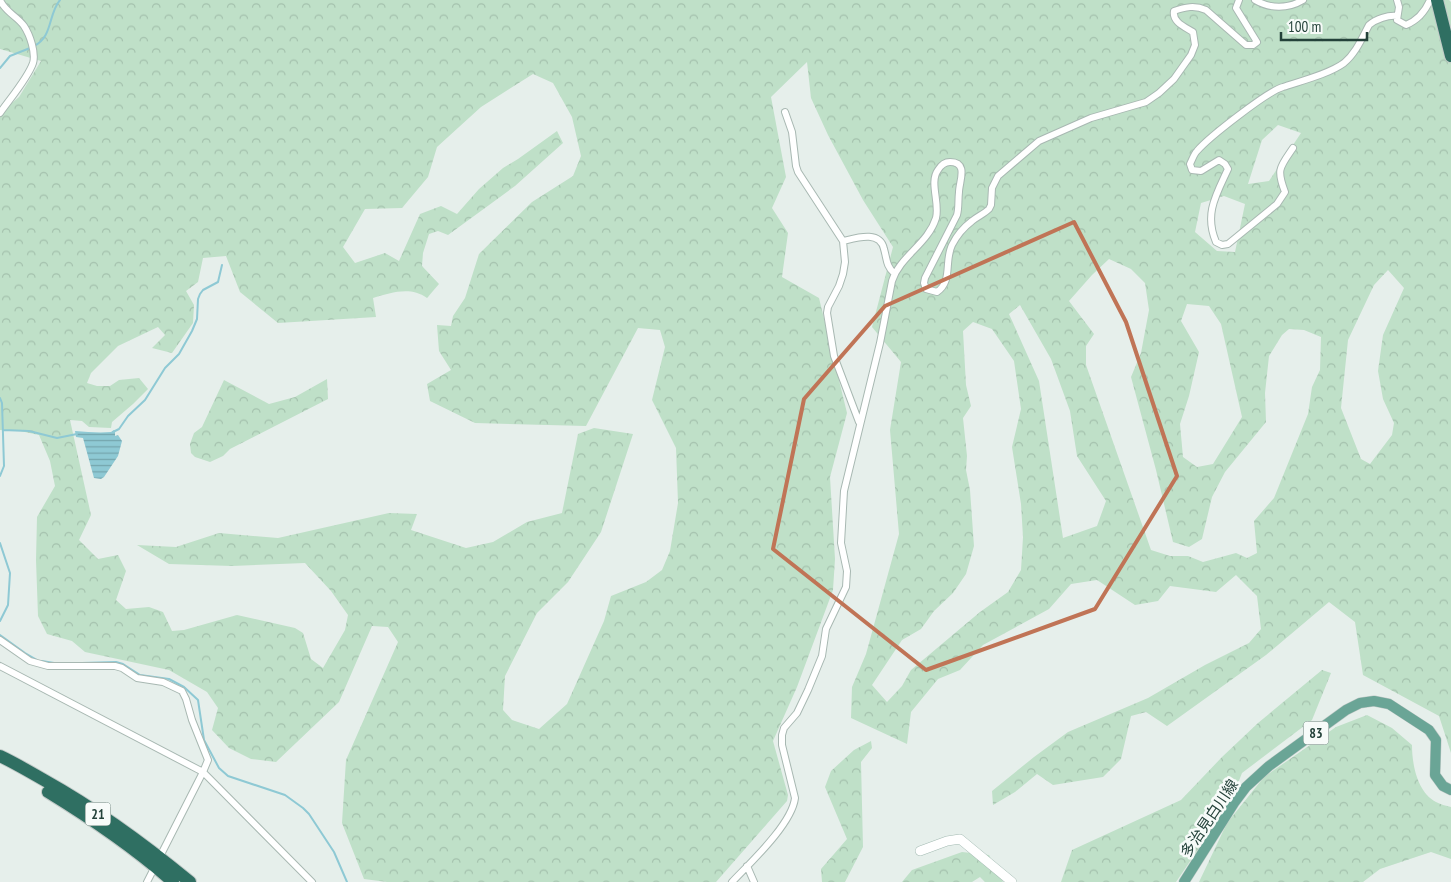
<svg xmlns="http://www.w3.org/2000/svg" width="1451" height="882" viewBox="0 0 1451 882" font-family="'PT Sans Narrow','Noto Sans JP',sans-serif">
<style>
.forest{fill:url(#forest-crowns);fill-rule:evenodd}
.water{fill:url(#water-rules)}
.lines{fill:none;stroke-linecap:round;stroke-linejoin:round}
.stream{stroke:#8ec9d4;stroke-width:2}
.street-casing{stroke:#a8b8b2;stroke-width:8}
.secondary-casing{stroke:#a4bbb3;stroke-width:10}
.primary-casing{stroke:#c2cac8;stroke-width:11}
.highway-casing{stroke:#c2cac8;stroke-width:14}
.street{stroke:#fff;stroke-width:6}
.secondary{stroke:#fff;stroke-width:9}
.primary{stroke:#6aa596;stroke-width:10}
.highway{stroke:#2f6f62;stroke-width:12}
.marked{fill:none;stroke:#c07456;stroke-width:4;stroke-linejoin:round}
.labels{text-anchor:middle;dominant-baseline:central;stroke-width:5;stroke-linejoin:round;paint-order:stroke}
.shield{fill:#f7fbf9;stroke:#637a73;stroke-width:1}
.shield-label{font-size:14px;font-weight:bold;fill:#24423a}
.street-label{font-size:15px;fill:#24423a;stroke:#f7fbf9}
</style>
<defs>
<pattern id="forest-crowns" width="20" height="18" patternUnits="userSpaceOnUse" patternTransform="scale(1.25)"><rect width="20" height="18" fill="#bfe0c8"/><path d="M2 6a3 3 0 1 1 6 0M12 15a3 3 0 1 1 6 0" fill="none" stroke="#a4c1ad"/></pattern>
<pattern id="water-rules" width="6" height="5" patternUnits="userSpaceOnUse" patternTransform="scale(1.25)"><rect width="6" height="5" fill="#8ec9d4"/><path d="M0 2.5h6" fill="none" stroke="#74a5ad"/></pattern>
</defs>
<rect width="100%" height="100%" fill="#e6efeb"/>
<!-- forest -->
<path class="forest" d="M0,0H1449L1451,2V753L1439,716L1363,675L1355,622L1329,602L1266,655L1167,726L1146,712L1131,716L1121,759L1103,777L1053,785L1037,774L1015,792L993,805L992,791L1034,757L1068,732L1148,698L1205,665L1249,643L1261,629L1257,596L1236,575L1216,592L1170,586L1158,601L1135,605L1097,580L1071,584L1049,609L983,645L960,670L938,679L911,712L907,744L851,718L852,687L866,654L899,534L890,430L901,362L872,327L893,247L863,200L828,135L811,98L807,62L771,97L786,177L772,208L788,233L782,277L819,298L847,413L830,477L835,559L833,590L797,687L773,741L788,795L787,801L716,882H387L364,879L342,823L346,760L398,642L388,627L372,626L339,702L276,762L251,759L229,748L212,730L218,708L207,692L169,670L85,652L72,641L47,634L38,616L36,560L37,517L55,486L50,461L39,435L20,431L0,430V113L19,97L41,61L0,49ZM533,74L553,83L572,117L581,156L573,176L532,202L479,254L465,298L453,316L451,326L437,325L439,351L451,370L427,384L430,401L475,423L586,426L638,328L660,330L665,347L652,400L676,448L678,503L670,551L662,570L646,582L611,596L604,621L567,704L539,729L512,720L503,710L505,676L537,613L568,582L601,532L633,434L594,428L578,434L562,513L527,522L493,542L466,548L411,530L417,514L389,513L278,538L219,533L176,547L137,545L169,564L232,566L305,563L331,591L348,615L345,630L323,668L311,659L303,633L295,628L237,615L184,630L172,631L163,612L149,607L126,609L116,600L126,571L118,555L98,559L79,540L91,515L70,420L82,421L89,427L111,428L112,422L133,404L148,389L139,378L119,380L110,386H97L87,383L91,373L118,346L158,327L165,335L152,348L172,353L193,323L194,305L186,291L198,282L203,258L226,256L240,292L278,323L376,317L373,298C391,293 410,286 427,298L439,284L422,266L423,253L429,234L438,231L448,235L515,186L563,143L557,131L518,159L503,168L479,189L457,214L441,206L420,214L399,261L385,253L355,263L343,247L365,209L402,208L428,177L437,147L481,107ZM1278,125L1301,133L1269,181L1248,184L1262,140ZM1224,196L1245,204L1235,252L1217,251L1195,232L1201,203ZM1109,259L1131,269L1145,283L1149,310L1141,353L1131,377L1156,470L1173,542L1189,547L1202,539L1212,497L1225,472L1266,422L1265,393L1269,356L1282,335L1289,329L1304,330L1321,337L1320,370L1312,387L1308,414L1274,498L1254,521L1257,553L1247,558L1236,553L1203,562L1188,556H1170L1151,550L1086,365V346L1094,334L1069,301L1092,275ZM1388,270L1404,288L1383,335L1378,371L1383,399L1394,423L1392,435L1370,464L1361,459L1341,408L1348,340L1374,285ZM1187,304L1209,306L1221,324L1242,417L1213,464L1197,467L1183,457L1180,424L1189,396L1199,352L1181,321ZM1020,305L1051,359L1070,411L1077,456L1106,501L1097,526L1063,538L1039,381L1009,314ZM973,322L992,329L1014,361L1021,409L1012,447L1021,504L1023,537L1021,570L1008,592L980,612L911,670L902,686L887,702L872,685L902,640L921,629L934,611L953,593L966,574L974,546L970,490L966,470L967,456L963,418L971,406L966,385L963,331Z
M327,379L328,399L230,449L223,456L210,462L195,457L191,453L190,444L194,433L202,427L224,380L269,404L295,397Z
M1322,670L1331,673L1312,720L1242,773L1231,801L1176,882H1061L1072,850L1181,800L1222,757L1258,723Z
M1367,715L1392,728L1412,745C1412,764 1417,792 1436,802C1440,804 1446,806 1451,807V859L1431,852L1380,869L1363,882H1199L1227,823L1264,777L1336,727Z
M871,741L872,748L861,762L863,847L845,882H822L821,869L847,839L825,787L831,771L854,750Z
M962,852L989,855L1003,882H985L980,877L972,882H902L912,870Z"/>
<!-- water -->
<path class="water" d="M114,430L115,431V436L118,435L122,441L118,456L104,477L101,479L94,478L83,438L76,437L75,431C88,432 99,433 111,432Z"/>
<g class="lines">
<!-- stream -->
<path class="stream" d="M34,46C53,37 48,14 60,0
M0,68L10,56L30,48
M0,398L2,403L4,466L0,476
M3,430L29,431L57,438L77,434
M113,432L119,429L128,416L145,400L165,368L179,354L192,331L197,319L198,299L200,294L203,290L218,282L222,265
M0,543L10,573L8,605L0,621
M0,635L25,653L37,660
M42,661L54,663
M82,663L116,662L123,664L140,675L169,679L184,687L198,700L204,740L219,768L228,776L285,795L303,808L309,814L334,852L347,882"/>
<!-- street casing -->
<g class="street-casing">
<path id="street" d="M1255,0C1270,9 1288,9 1303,0
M1397,0L1399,7L1397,20L1406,25C1418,20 1425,12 1430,0
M785,112L792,132L796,166L798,172L843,241L845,262L843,274L839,286L828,307L827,313L834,356L859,422
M0,113C9,100 28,78 33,63C36,53 30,35 24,26C17,16 5,12 0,0
M1293,148C1280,167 1276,169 1285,192L1277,204L1228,244L1222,245L1216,242C1204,214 1216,195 1228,169L1225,164L1219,160L1201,171L1192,170L1190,164C1192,160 1194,154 1197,151C1209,137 1268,91 1283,87C1301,81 1329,74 1344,63C1356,53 1362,38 1369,25C1376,19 1388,15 1397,16
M843,241C856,238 880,230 884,249C887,259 886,266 894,273
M0,640L30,661L48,666H115L122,668L137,678L163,682L182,691L186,699L192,720L208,760L203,772L312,882
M0,666L203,772L147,882
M747,866L754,882
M732,882C750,863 792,824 795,798L782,745V735L784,728L797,713L808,690L822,656L826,629L846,587L847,571L841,543L844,491L880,343L892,281C900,256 928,244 936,218C940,203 929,182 938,170C941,165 944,162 950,162C969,162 959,182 959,192C958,200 959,208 957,215L925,278L924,283L926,289L937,292C953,281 944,261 952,245C957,235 964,227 972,221C978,216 984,214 989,209L991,205L992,188L998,176L1039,141L1091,118L1146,102L1159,93L1174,79L1191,55L1195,45L1193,32C1185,27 1172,22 1174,11C1185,7 1195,5 1206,10L1246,45H1253L1257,42L1236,8L1239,0"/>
</g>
<!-- secondary casing -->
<g class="secondary-casing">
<path id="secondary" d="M920,851L947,841L960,839L1012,882"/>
</g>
<!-- primary casing -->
<g class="primary-casing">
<path id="primary" d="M1184,882L1234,803L1246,787L1269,766L1346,710L1360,703L1374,701L1389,704L1429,730L1436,740L1435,775L1443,786L1451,790"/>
</g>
<!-- highway casing -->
<g class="highway-casing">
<path id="highway" d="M1437,0L1451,56
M0,756C15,763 30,772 44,780C96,809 144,844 190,882
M48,792C92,819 135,848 173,882"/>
</g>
<!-- street -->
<use href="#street" class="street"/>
<!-- secondary -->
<use href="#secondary" class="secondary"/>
<!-- primary -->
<use href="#primary" class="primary"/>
<!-- highway -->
<use href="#highway" class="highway"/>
</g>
<!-- marked area -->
<path class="marked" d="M1074,222L1126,322L1177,476L1095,609L926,670L773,549L804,399L885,306Z"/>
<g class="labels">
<!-- shield labels -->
<g class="shield">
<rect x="1303.5" y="721.5" width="25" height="23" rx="4"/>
<rect x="85.5" y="802.5" width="25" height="23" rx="4"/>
</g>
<g class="shield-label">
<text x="1316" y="733">83</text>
<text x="98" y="814">21</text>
</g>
<!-- street labels -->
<g class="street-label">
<text transform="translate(1209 818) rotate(-56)">多治見白川線</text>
</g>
</g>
<!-- scale -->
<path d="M1281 32v8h86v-8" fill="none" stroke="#24423a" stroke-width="2.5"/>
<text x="1288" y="32" font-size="15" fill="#24423a" stroke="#f7fbf9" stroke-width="4" paint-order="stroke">100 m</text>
</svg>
